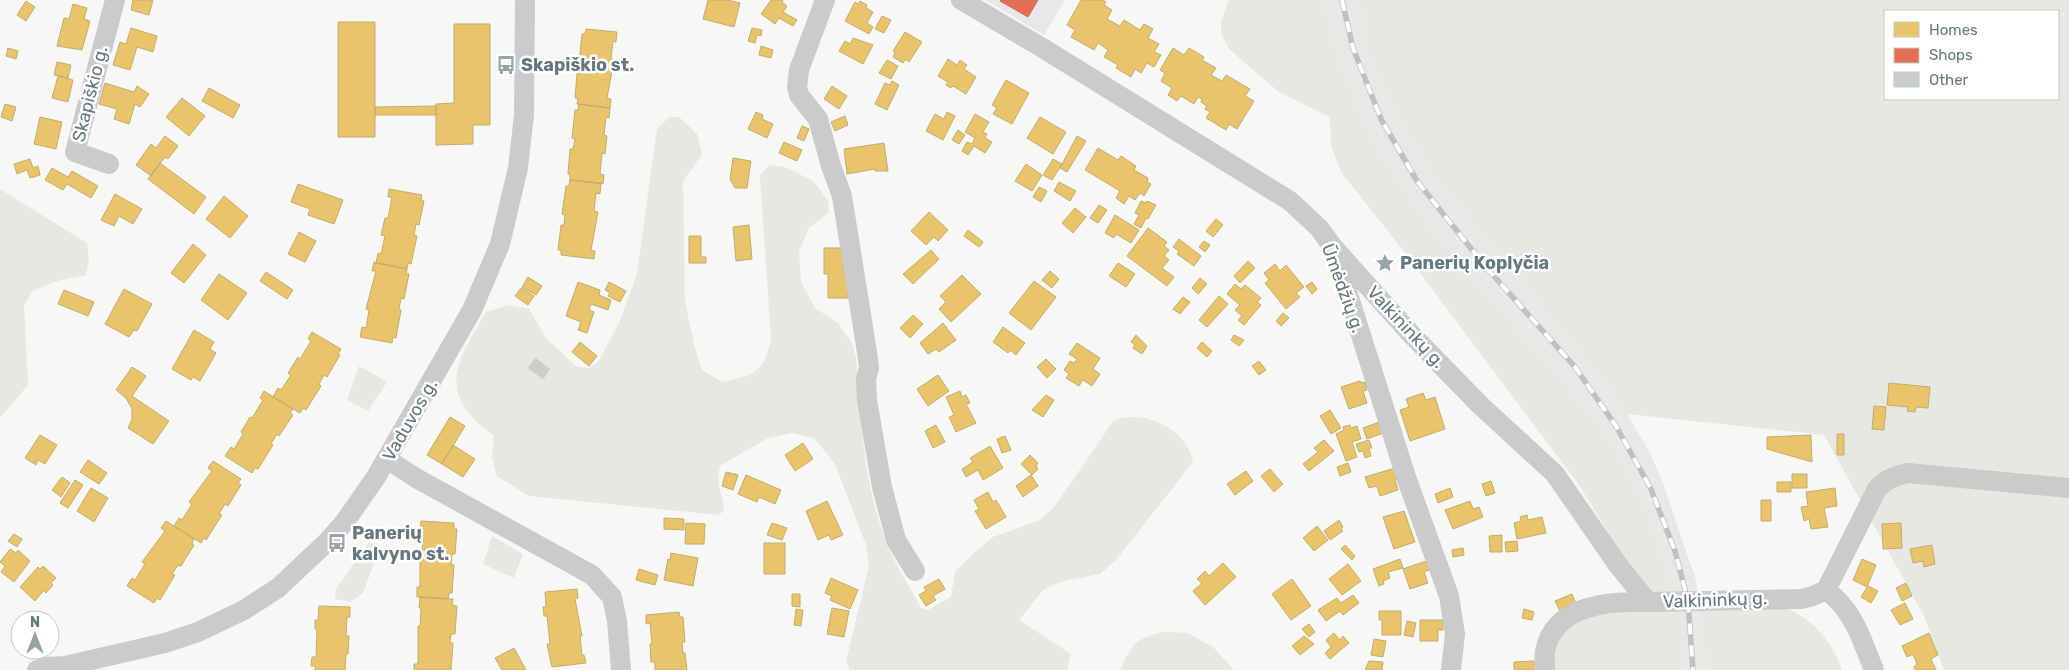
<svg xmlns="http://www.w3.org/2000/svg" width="2069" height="670" viewBox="0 0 2069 670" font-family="Rubik,sans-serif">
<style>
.built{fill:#e7e8e7}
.green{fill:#e6e8e3;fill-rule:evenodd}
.homes{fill:#e9c46a;stroke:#c1ad70}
.shops{fill:#e76f51;stroke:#bf725f}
.building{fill:#cccece;stroke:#e6e6e6}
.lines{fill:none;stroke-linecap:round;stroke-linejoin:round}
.minor{stroke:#c9cbcc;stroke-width:20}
.rail-casing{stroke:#bfc1c1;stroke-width:5.5}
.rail{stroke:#fff;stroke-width:4;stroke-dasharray:11;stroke-linecap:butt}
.labels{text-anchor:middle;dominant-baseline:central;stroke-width:5;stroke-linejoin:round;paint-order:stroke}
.poi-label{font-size:18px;font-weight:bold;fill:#63787f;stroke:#fff;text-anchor:start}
.street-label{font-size:18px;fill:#63787f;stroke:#fff}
</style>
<rect width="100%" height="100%" fill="#f7f7f6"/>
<!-- built -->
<path class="built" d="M985,0H1065L1044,35Z
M1325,0H1359L1367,51L1396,117L1434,178L1575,348L1627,414L1650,453L1664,486L1696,580L1698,596L1677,597L1652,523L1619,455L1594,414L1459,262L1435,231L1386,161L1361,110L1338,52Z
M1700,606L1707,670H1686L1680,607Z"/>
<!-- green -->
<path class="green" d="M1229,0H1325L1338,52L1361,110L1386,161L1435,231L1459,262L1594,414L1619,455L1652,523L1677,597L1654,595L1641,586L1579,485L1406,254L1341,172L1331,145L1330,117L1279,92L1229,49L1221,33V22Z
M1359,0H2069V670H1944L1924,616L1824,435L1627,414L1575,348L1434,178L1396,117L1367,51ZM1885,11H2058V99H1885Z
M669,117H679L697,134L702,154L683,182L685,301L694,345L702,370L722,382C754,375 763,374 771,340L760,176L769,165L785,167L813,181L828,200L829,212L809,228L799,251L801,282L815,308L838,323L852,343L856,358C861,418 863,479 884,536C892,560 909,585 921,608L928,610L951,597L955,572L974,553L993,537L1040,520L1055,506L1114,420C1145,409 1187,429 1193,462L1116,560L1100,574L1064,581L1044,589L1019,620L1071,654L1067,670H850L846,662L869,565L866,545L835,464L814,438L792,433L768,438L721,465C714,481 723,494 724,510L719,515L529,496L497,476L492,457L494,436C487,430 477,424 471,416C439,379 467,347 486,312L508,305L529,309L546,338L577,367L589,368L599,361L619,323L637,274L657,129Z
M0,189L87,243L89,258L86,275L57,281L33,291L24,305L28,385L0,418Z
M359,366L387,382L368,411L347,400Z
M492,536L523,554L514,578L483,564Z
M369,542L380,547L363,593L351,602L335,599L336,589Z
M1680,607L1686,670H1552L1554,640L1583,616Z
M1788,609C1815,621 1832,642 1842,670H1707L1700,611Z
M1164,632L1187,633L1213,647L1234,670H1120C1133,643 1135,639 1164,632Z"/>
<!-- homes -->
<path class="homes" d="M133,0H153L149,15L131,10Z
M708,0H728L740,3L734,27L703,19Z
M771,0H783L782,2L787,6L783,12L797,20L793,26L779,18L775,24L761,14Z
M1081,0H1103L1106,2L1104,5L1112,10L1107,19L1120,26L1124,20L1140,30L1144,24L1153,29L1148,38L1159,44L1154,52L1161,55L1154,67L1147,63L1141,73L1135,69L1131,77L1116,68L1118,65L1104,57L1108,50L1098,43L1094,50L1071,37L1075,30L1067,25Z
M26,1L35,7L26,21L17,15Z
M860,1L867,5L866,8L873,12L867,23L873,27L869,34L845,21L855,2L858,4Z
M73,4L87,8L84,19L90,21L82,50L57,46L64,18L69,19Z
M882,16L891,20L884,33L875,29Z
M338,22H375V137H338Z
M454,24H490V125H473V144L436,145V104L454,103Z
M131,28L157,36L153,52L137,47L130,70L113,65L120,42L126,44Z
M752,28L762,30L761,36L757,35L755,43L748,41Z
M586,29L617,32L616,42L613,41L611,59L614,60L607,98L611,99L610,108L577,104L578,99L575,98L577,73L580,74L581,63L579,62L582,34H585Z
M905,32L922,42L909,62L906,59L903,63L893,57L895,53L893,51Z
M853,38L873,45L863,64L839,51L845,41L850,44Z
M761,46L773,50L771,58L759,55Z
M8,48L18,51L16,59L6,56Z
M1173,48L1184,55L1189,48L1204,57L1202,60L1216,68L1211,75L1222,81L1226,75L1250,89L1245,96L1254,101L1237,129L1229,124L1226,130L1206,118L1210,112L1205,109L1207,106L1201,102L1202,99L1198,97L1194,104L1181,96L1177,101L1168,95L1172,88L1161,81L1165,73L1160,70Z
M948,59L957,65L960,60L967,65L964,69L976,77L966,94L953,86L951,88L946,85L948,82L938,76Z
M887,60L898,66L891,79L879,73Z
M57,62L71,65L68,78L54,75Z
M58,76L73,80L68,102L52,98Z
M1006,80L1029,93L1012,124L993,114L997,108L992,105Z
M892,81L899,85L887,110L875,104L885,83L890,85Z
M105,83L134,92L137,86L149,94L140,107L135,104L129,124L114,119L117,109L99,104Z
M832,86L847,96L839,109L824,99Z
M209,88L240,105L233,118L202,101Z
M182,98L205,116L189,136L166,117Z
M5,104L16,107L12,121L1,117Z
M579,104L610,108L609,118L606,117L604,135L607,136L605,154L602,153L600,174L604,175L603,184L570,180V175L568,174L570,149H573L575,139L572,138L575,110H578Z
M436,106V115H375V107Z
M756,112L763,115L762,119L773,124L767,138L748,129Z
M947,112L955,116L943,140L926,131L935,114L944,119Z
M975,114L989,122L983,132L987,134L985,138L992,142L985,153L974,146L968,155L962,151L967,142L972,144L975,138L965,132Z
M845,116L848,125L835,131L831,122Z
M40,117L62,122L56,149L34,144Z
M1040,117L1066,132L1053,154L1027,138Z
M802,126L809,129L804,141L797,138Z
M958,130L965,135L959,144L952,140Z
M165,136L178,146L168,159L165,157L151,176L136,165L151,144L156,148Z
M1077,136L1086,141L1067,172L1060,168Z
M784,142L802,150L797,161L779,153Z
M884,143L888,171H875V169L847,174L844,149Z
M1098,148L1118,160L1121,156L1136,166L1134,170L1148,178L1147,182L1151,184L1144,196L1140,193L1135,200L1129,196L1124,204L1116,198L1120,191L1085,170Z
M733,158L751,161L747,188H735L730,179Z
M30,159L33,168L38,166L40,175L30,178L27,170L17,174L14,164Z
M1053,159L1062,164L1052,180L1043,175Z
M160,163L206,197L194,214L148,179Z
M1026,164L1042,175L1032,191L1015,181Z
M52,168L68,177L72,171L98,186L91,198L67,184L63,190L45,180Z
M570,180L601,183L600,194L596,193L594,211L598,212L591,250L595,251L594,259L561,255V250H558L561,225H564L565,215L562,214L566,186H569Z
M1059,182L1076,191L1070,201L1054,191Z
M298,184L343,200L334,224L308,215L310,209L291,202Z
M1039,187L1047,191L1041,202L1033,197Z
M389,189L422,195L421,200L424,201L419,225L416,224L414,235L417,236L411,264L408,263L407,269L376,263L378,253L381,254L385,236L381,235L385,218H388L392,197H388Z
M115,194L142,209L133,224L119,216L114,226L101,220Z
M224,196L248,216L230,238L206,219Z
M1141,201L1146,203L1147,201L1156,205L1148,219L1146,218L1141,228L1134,224L1139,215L1135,213Z
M1099,205L1107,210L1098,223L1090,218Z
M1075,208L1086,217L1073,233L1062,223Z
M929,212L948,230L938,241L934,237L926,245L911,231Z
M1115,215L1139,230L1131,243L1116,234L1114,238L1105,233Z
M1216,219L1223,225L1213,237L1206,231Z
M749,225L752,259L736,261L733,227Z
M1148,228L1167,242L1164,246L1169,250L1164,256L1169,260L1162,268L1174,277L1167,286L1127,256Z
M968,230L983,242L979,247L964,236Z
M299,232L316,241L305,262L288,254Z
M689,236H701V257H706V263H689Z
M1179,239L1201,256L1194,266L1177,254L1179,251L1173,247Z
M1204,241L1210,245L1205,252L1199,247Z
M193,244L206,255L184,283L171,273Z
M824,248H843L844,273L847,272L848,298H828V274H824Z
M931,250L939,259L913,284L903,274Z
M1248,261L1255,268L1240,283L1234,276Z
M374,262L407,269L406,274H409L404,299L401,298L399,309L401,310L396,338L393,337L392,343L360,337L362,327L366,328L369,310L366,309L376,271H372Z
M1118,263L1135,274L1126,287L1109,276Z
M1275,264L1280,271L1286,265L1304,287L1296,293L1300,297L1286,309L1265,283L1269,280L1264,273Z
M1050,271L1059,279L1052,288L1042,280Z
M266,272L293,290L287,299L260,281Z
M219,274L247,293L228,320L201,300Z
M962,275L981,294L951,322L939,309L946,302L940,296Z
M528,277L542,286L536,295L522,287Z
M1200,278L1207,284L1198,294L1192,288Z
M1034,281L1056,297L1031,330L1009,313Z
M578,282L600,290L599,295L611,300L608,310L591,304L589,310L594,312L587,333L578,330L581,322L566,316Z
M609,282L626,291L620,302L608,296L610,293L605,290Z
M1312,282L1317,289L1312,294L1306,286Z
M1235,284L1241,289L1245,285L1261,298L1257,302L1261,305L1244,325L1238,320L1242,316L1235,310L1240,305L1227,294Z
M521,288L534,296L528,305L515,296Z
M124,289L152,304L137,331L134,330L129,337L105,324Z
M64,290L94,302L88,316L58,304Z
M1219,296L1228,304L1207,327L1199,320Z
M1183,297L1190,302L1180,314L1173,309Z
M1283,313L1289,318L1281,326L1276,321Z
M913,315L923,324L910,338L900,328Z
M943,323L956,340L939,352L936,349L928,354L920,343Z
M1003,327L1025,343L1016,355L1010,350L1008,353L993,342Z
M194,330L214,342L210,349L216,353L200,381L193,377L191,380L172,369Z
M312,332L341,349L338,354L340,355L327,377L324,375L319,384L321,386L306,410L303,408L300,413L273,397L278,388L281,390L291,375L288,373L298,357L300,359L311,341L308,339Z
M1136,335L1147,346L1142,354L1133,348L1135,345L1131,342Z
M1234,335L1244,340L1239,346L1231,340Z
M580,342L597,356L589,366L572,352Z
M1202,342L1212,351L1207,357L1197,348Z
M1077,343L1100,358L1093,369L1100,374L1092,386L1083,380L1079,386L1066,378L1069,374L1064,370L1070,361L1074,363L1077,359L1069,354Z
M1046,359L1056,369L1047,378L1037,367Z
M1259,361L1266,370L1259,375L1252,366Z
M132,367L146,376L132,396L169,421L153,444L128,428L132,419V409L126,398L116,390Z
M938,375L949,391L928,406L917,389Z
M1360,381L1361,383L1365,382L1367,390L1363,391L1367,403L1349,409L1341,387Z
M1889,383L1930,387L1928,408L1916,407L1915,412L1907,411L1908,407L1887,405Z
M264,391L293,409L290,413L293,415L279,436L277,434L271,444L273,445L258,469L255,468L252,473L225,456L231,447L234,449L243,434L241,432L250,417L252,418L263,400L260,398Z
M960,391L962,397L966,395L970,403L966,404L976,423L956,432L949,417L954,415L946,397Z
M1423,393L1426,400L1435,397L1445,429L1410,441L1400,410L1409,407L1406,399Z
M1046,395L1054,400L1043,417L1032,410Z
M1874,406L1886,407L1884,430L1872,429Z
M1330,410L1341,428L1331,434L1320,416Z
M450,417L465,426L442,464L427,455Z
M1379,422L1383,433L1367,439L1363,428Z
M936,425L945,442L933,448L925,431Z
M1350,425L1351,428L1357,426L1361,439L1352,442L1357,457L1346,461L1336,434L1344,430L1343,427Z
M1837,434H1844V455H1837Z
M40,435L57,445L45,464L38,460L36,465L25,458Z
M1811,435L1812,462L1767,449V437Z
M1005,436L1011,450L1002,453L997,439Z
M1324,440L1334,451L1309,471L1303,464L1318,452L1314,448Z
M1369,440L1372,448H1369L1371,456L1365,458L1363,451L1359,452L1356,444Z
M803,443L813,459L795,471L785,455Z
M453,445L475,459L463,477L442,464Z
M990,446L1003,468L983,480L978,470L966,477L962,469L973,462L970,458Z
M1030,455L1038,463L1036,466L1038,469L1032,475L1021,464Z
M88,460L107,473L99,484L80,472Z
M213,461L241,479L238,483L241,485L228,506L225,504L219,514L222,515L206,540L204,538L201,543L174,526L179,518L182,520L192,504L189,502L212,471L208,468Z
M1348,463L1351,472L1340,476L1337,467Z
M1395,468L1399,478L1395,480L1398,490L1380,496L1377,486L1369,488L1365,477Z
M1270,469L1283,484L1274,492L1261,476Z
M1246,471L1253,481L1235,495L1227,484Z
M726,472L738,475L733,490L722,486Z
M1792,474H1807V488H1792Z
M746,475L781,490L775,504L759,497L757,502L738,494Z
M1031,475L1038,486L1023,497L1016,486Z
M62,477L70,483L61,497L52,490Z
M75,480L83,485L68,508L60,503Z
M1491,481L1495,493L1486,496L1482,484Z
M1777,482H1791V492H1777Z
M91,488L108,498L94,522L77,511Z
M1450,488L1453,497L1438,503L1435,494Z
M1835,488L1837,506L1824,508L1828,527L1811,529L1809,519L1804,521L1801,507L1808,506L1806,492Z
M988,492L993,502L996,500L1006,517L986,529L975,511L979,509L974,500Z
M1761,500H1771V521H1761Z
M827,501L843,535L831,540L829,535L818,540L806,511Z
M1470,501L1473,509L1479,507L1483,517L1453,529L1445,510Z
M1404,511L1415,542L1394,549L1383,517Z
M1527,515L1528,520L1542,517L1546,533L1517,539L1514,523L1521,521L1520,517Z
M664,518L684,519V530L664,529Z
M1339,520L1343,527L1341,529L1343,531L1330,540L1324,531Z
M166,521L194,539L192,543L194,545L181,566L178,565L172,574L175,575L160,600L157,598L154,603L127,586L132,578L135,580L145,564L142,562L165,531L161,528Z
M421,521L454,523V529H457L455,554H452L451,564L454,565L452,593H449L448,599L417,597V587H420V551H422L424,530H420Z
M686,523L705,524L704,544H685Z
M772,523L787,528L782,540L767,535Z
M1901,523L1902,548L1883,549L1882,524Z
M1317,526L1328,540L1314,551L1303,538Z
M14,534L22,539L17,547L8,541Z
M1502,535V552H1490L1489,536Z
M1517,541L1518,551L1506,552L1505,542Z
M764,543H785V574H764Z
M1345,545L1355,556L1352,560L1341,549Z
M1932,545L1935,564L1924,567L1923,561L1913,563L1910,549Z
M1463,548L1464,555L1453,557L1452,550Z
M10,549L16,553L18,550L30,561L14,582L1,572L5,566L0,562Z
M671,553L698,558L693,586L664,580L668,559L670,560Z
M1400,559L1403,568L1388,572L1390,578L1383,581L1384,584L1379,586L1373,569Z
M1862,559L1876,565L1867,587L1853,580Z
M1426,561L1429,570L1424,572L1428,583L1410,589L1403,569Z
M1223,563L1236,577L1205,605L1193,591L1202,583L1197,579L1205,571L1209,576Z
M1348,564L1361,581L1342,595L1329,579Z
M43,566L56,578L51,583L53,585L46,593L44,590L35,601L20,587L38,567L40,569Z
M639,569L658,575L655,585L636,580Z
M831,578L858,590L850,609L830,600L832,596L825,593Z
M939,579L945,589L933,596L936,600L926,606L919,595L926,591L924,587Z
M1292,579L1311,606L1291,620L1272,594Z
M1906,583L1912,596L1902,601L1896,588Z
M1868,586L1878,591L1871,603L1861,597Z
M577,589L578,598L575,599L582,636H580L582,655H584L586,663L552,667L547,644H550L547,616H544L543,607H546L545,592Z
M792,594H800V607L792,606Z
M1572,594L1576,604L1560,611L1555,601Z
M1353,595L1359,603L1343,615L1340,611L1326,621L1318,610L1337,598L1341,603Z
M420,597L453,599L452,605L457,606L455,634H451L450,643H453L451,670H414V664H418V626L420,627L421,608H419Z
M1905,603L1913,619L1900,625L1891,610Z
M319,606L350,607V617H347L346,636H349L348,654H346L345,670H315V666H311L312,657H316L317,629H315V620H318Z
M832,608L849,611L844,637L827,634Z
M796,609L803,610L801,626L794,625Z
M1524,609L1534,612L1532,620L1522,618Z
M1379,611H1401V635H1382V620H1379Z
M679,612L680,617H683L685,642H682L683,653H685L687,670H655V662H651L650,644H652L650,623L646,624V615Z
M1420,620H1443V630H1438V641H1420Z
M1407,621L1416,623L1413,637L1404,635Z
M1309,624L1315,632L1309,637L1302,629Z
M1334,633L1340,640L1343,636L1349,643L1330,659L1325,653L1331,647L1326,640Z
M1929,633L1938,655L1931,659L1936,670H1915L1914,667L1917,664L1913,654L1907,657L1902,646Z
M1304,636L1314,644L1300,655L1292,646Z
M1374,639L1386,641L1383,657L1371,655Z
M514,648L526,670H502L495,658Z
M1369,661L1383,662L1382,670H1365Z
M1534,661V670H1514V662Z"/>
<!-- shops -->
<path class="shops" d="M1001,0H1038L1028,17L1000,1Z"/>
<!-- building -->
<path class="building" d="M535,357L551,369L543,380L527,368Z"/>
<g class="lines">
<!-- minor -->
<path class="minor" d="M825,0L799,70L797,87L799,95L818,119L831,166L842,196L867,352L869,368L866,379L867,400L882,487L896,540L915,571
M961,0L1041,47L1290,201L1319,228L1333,247L1406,477L1449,596L1455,634L1451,670
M109,164L75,152L115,0
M1333,247L1410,333L1479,404L1555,474L1618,565L1648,602L1801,599L1813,596L1826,590L1877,489C1886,479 1895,476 1908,473L2069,488
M387,459L416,478L592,575L612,597L617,621L621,670
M1826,590C1854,611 1861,638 1874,670
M37,670L45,667L65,666L165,643L198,632L244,610L278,588L328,541L344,523L376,477L472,310L500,244L518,168L524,115L525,0
M1545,670C1545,664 1544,656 1545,651C1554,604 1610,601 1648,602"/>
<!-- rail casing -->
<g class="rail-casing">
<path id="rail" d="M1342,0L1353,48L1381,119L1417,181L1485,266L1575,367L1616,426L1651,489L1675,551L1688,601L1693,670"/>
</g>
<!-- rail -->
<use href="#rail" class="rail"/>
</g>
<!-- icons -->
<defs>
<g id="bus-bare" transform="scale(1.5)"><path d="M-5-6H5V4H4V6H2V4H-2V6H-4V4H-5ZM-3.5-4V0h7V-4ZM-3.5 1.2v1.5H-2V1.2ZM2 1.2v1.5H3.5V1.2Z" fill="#97a4a9" stroke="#fff" stroke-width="2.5" paint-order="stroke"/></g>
<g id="sight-bare" transform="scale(1.5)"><path d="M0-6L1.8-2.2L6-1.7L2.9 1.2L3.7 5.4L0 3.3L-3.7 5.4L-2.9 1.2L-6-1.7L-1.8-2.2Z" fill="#97a4a9" stroke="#fff" stroke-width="2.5" paint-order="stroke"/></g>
</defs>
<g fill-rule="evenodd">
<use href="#bus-bare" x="506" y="65"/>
<use href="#sight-bare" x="1385" y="263"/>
<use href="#bus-bare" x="337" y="543"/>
</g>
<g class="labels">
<!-- poi labels -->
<g class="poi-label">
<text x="521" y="65">Skapiškio st.</text>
<text x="1400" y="263">Panerių Koplyčia</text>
<text x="352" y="533">Panerių<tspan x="352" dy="21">kalvyno st.</tspan></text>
</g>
<!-- street labels -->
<g class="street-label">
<text transform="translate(90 94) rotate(-76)">Skapiškio g.</text>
<text transform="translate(1343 288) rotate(70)">Ūmėdžių g.</text>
<text transform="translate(1406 327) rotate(47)">Valkininkų g.</text>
<text transform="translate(410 420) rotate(-60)">Vaduvos g.</text>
<text transform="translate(1715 600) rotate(-2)">Valkininkų g.</text>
</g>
</g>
<!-- legend -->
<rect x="1884" y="10" width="175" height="90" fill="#ffffff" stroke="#c1c9cc"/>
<rect x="1894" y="22" width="25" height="15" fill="#e9c46a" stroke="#c1c9cc"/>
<text x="1929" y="35" font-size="15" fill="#63787f">Homes</text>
<rect x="1894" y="48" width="25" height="15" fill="#e76f51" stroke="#c1c9cc"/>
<text x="1929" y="60" font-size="15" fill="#63787f">Shops</text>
<rect x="1894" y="72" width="25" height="15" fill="#cccece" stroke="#c1c9cc"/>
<text x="1929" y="85" font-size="15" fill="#63787f">Other</text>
<!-- north arrow -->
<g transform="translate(35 635)"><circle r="24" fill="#ffffff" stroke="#c1c9cc"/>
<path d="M0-4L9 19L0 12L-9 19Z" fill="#97a4a9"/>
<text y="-8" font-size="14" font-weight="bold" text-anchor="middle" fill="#63787f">N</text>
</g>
</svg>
